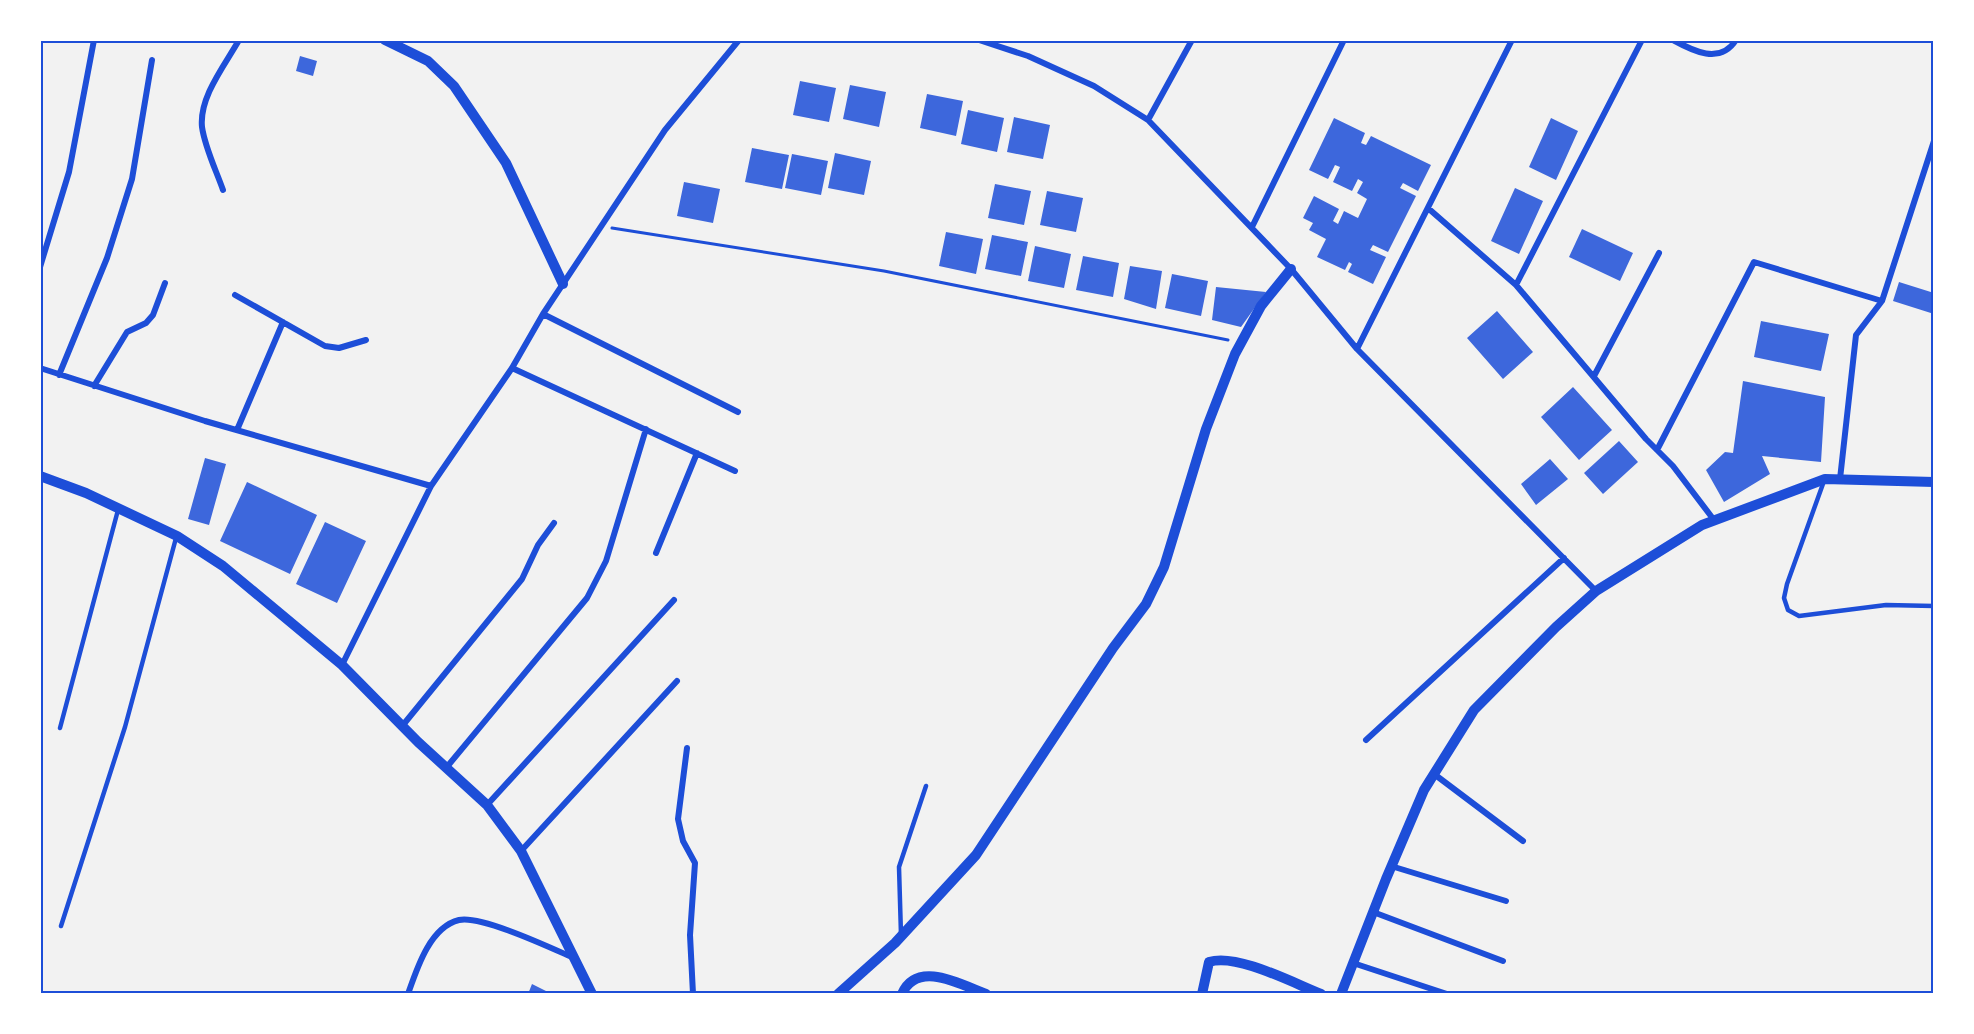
<svg xmlns="http://www.w3.org/2000/svg" width="1974" height="1034" viewBox="0 0 1974 1034" font-family="Roboto,sans-serif">
<style>
.building{fill:#3d67dc}
.lines{fill:none;stroke-linecap:round;stroke-linejoin:round}
.path{stroke:#1d4ed8;stroke-width:3}
.service{stroke:#1d4ed8;stroke-width:4.5}
.minor{stroke:#1d4ed8;stroke-width:6}
.tertiary{stroke:#1d4ed8;stroke-width:10}
.neatline{fill:none;stroke:#1d4ed8;stroke-width:2}
</style>
<rect width="100%" height="100%" fill="#f2f2f2"/>
<!-- building -->
<path class="building" d="M300,56L317,61L313,76L296,71Z
M800,81L836,88L829,122L793,115Z
M850,85L886,92L879,127L843,119Z
M927,94L963,101L956,136L920,128Z
M968,110L1004,118L997,152L961,144Z
M1014,117L1050,125L1043,159L1007,152Z
M1334,118L1365,133L1361,143L1366,145L1371,136L1431,165L1418,191L1403,183L1400,188L1416,196L1388,252L1373,245L1370,250L1386,257L1373,284L1348,272L1352,264L1349,262L1345,270L1317,257L1326,239L1309,230L1313,223L1303,218L1314,196L1339,209L1333,221L1338,224L1344,211L1358,218L1367,199L1357,193L1363,182L1358,179L1352,191L1333,182L1340,167L1335,165L1328,179L1309,170Z
M1551,118L1578,131L1556,180L1529,167Z
M752,148L789,155L782,189L745,182Z
M835,153L871,161L864,195L828,188Z
M792,154L828,161L821,195L785,188Z
M684,182L720,189L713,223L677,216Z
M995,184L1031,191L1024,225L988,218Z
M1515,188L1543,201L1519,254L1491,241Z
M1047,191L1083,198L1076,232L1040,225Z
M1582,229L1633,253L1620,281L1569,257Z
M946,232L983,239L976,274L939,266Z
M992,235L1028,242L1021,276L985,269Z
M1035,246L1071,254L1064,288L1028,281Z
M1083,256L1119,263L1113,297L1076,290Z
M1130,266L1162,271L1156,309L1124,299Z
M1172,274L1208,281L1201,316L1165,308Z
M1899,282L1934,293V314L1893,301Z
M1216,287L1266,292L1241,327L1212,320Z
M1497,311L1533,352L1503,379L1467,338Z
M1761,321L1829,334L1821,371L1754,357Z
M1743,381L1825,397L1821,462L1762,456L1770,474L1724,502L1706,470L1725,452L1733,453Z
M1573,387L1612,430L1579,460L1541,417Z
M1619,441L1638,462L1603,494L1584,473Z
M205,458L226,464L209,525L188,519Z
M1550,459L1568,479L1536,505L1521,484Z
M247,482L317,515L290,574L220,541Z
M325,522L366,541L337,603L296,584Z
M532,984L552,994H528Z"/>
<g class="lines">
<!-- path -->
<path class="path" d="M612,228L884,271L1228,340"/>
<!-- service -->
<path class="service" d="M1824,481L1787,584L1784,598L1788,610L1799,616L1886,605L1934,606
M60,728L118,510
M61,926L125,727L176,538
M901,935L899,867L926,786"/>
<!-- minor -->
<path class="minor" d="M979,40L1028,56L1094,86L1148,120L1291,269L1357,349L1596,591
M1673,40C1693,51 1720,65 1736,40
M1148,120L1192,40
M223,190C216,170 205,148 202,127C199,97 225,65 239,40
M1429,209L1516,285L1646,439L1673,466L1714,520
M1252,227L1344,40
M40,267L69,172L94,40
M1516,285L1642,40
M235,295L325,346L339,348L366,340
M543,314L738,412
M1357,349L1512,40
M40,368L205,421L431,486
M512,368L735,471
M59,375L107,258L132,179L152,60
M1594,376L1659,253
M94,386L127,332L146,323L153,315L165,283
M237,430L283,322
M1657,450L1754,262L1882,301L1934,141
M1840,479L1856,335L1882,301
M656,553L697,453
M342,665L431,486L512,368L543,314L665,130L739,40
M403,725L522,579L538,545L554,523
M1366,740L1564,558
M687,748L678,819L683,841L695,863L690,935L693,994
M446,768L587,598L606,561L646,429
M1434,774L1523,841
M487,805L674,600
M521,851L677,681
M1391,866L1506,901
M1373,912L1503,961
M1353,963L1447,994
M408,994C417,968 430,927 459,920C481,915 551,948 574,958"/>
<!-- tertiary -->
<path class="tertiary" d="M385,40L428,61L454,86L506,163L563,284
M40,476L86,493L177,536L223,566L342,665L418,742L487,805L521,851L592,994
M838,994L895,943L976,855L1113,648L1146,604L1164,567L1206,429L1235,354L1261,306L1291,269
M902,994C917,959 962,985 986,994
M1202,994L1209,962C1237,953 1293,983 1321,994
M1341,994L1386,879L1424,790L1474,710L1556,627L1596,591L1702,525L1825,479L1934,482"/>
</g>
<!-- border -->
<rect width="1974" height="1034" fill="none" stroke="#ffffff" stroke-width="84"/>
<rect x="42" y="42" width="1890" height="950" class="neatline"/>
</svg>
